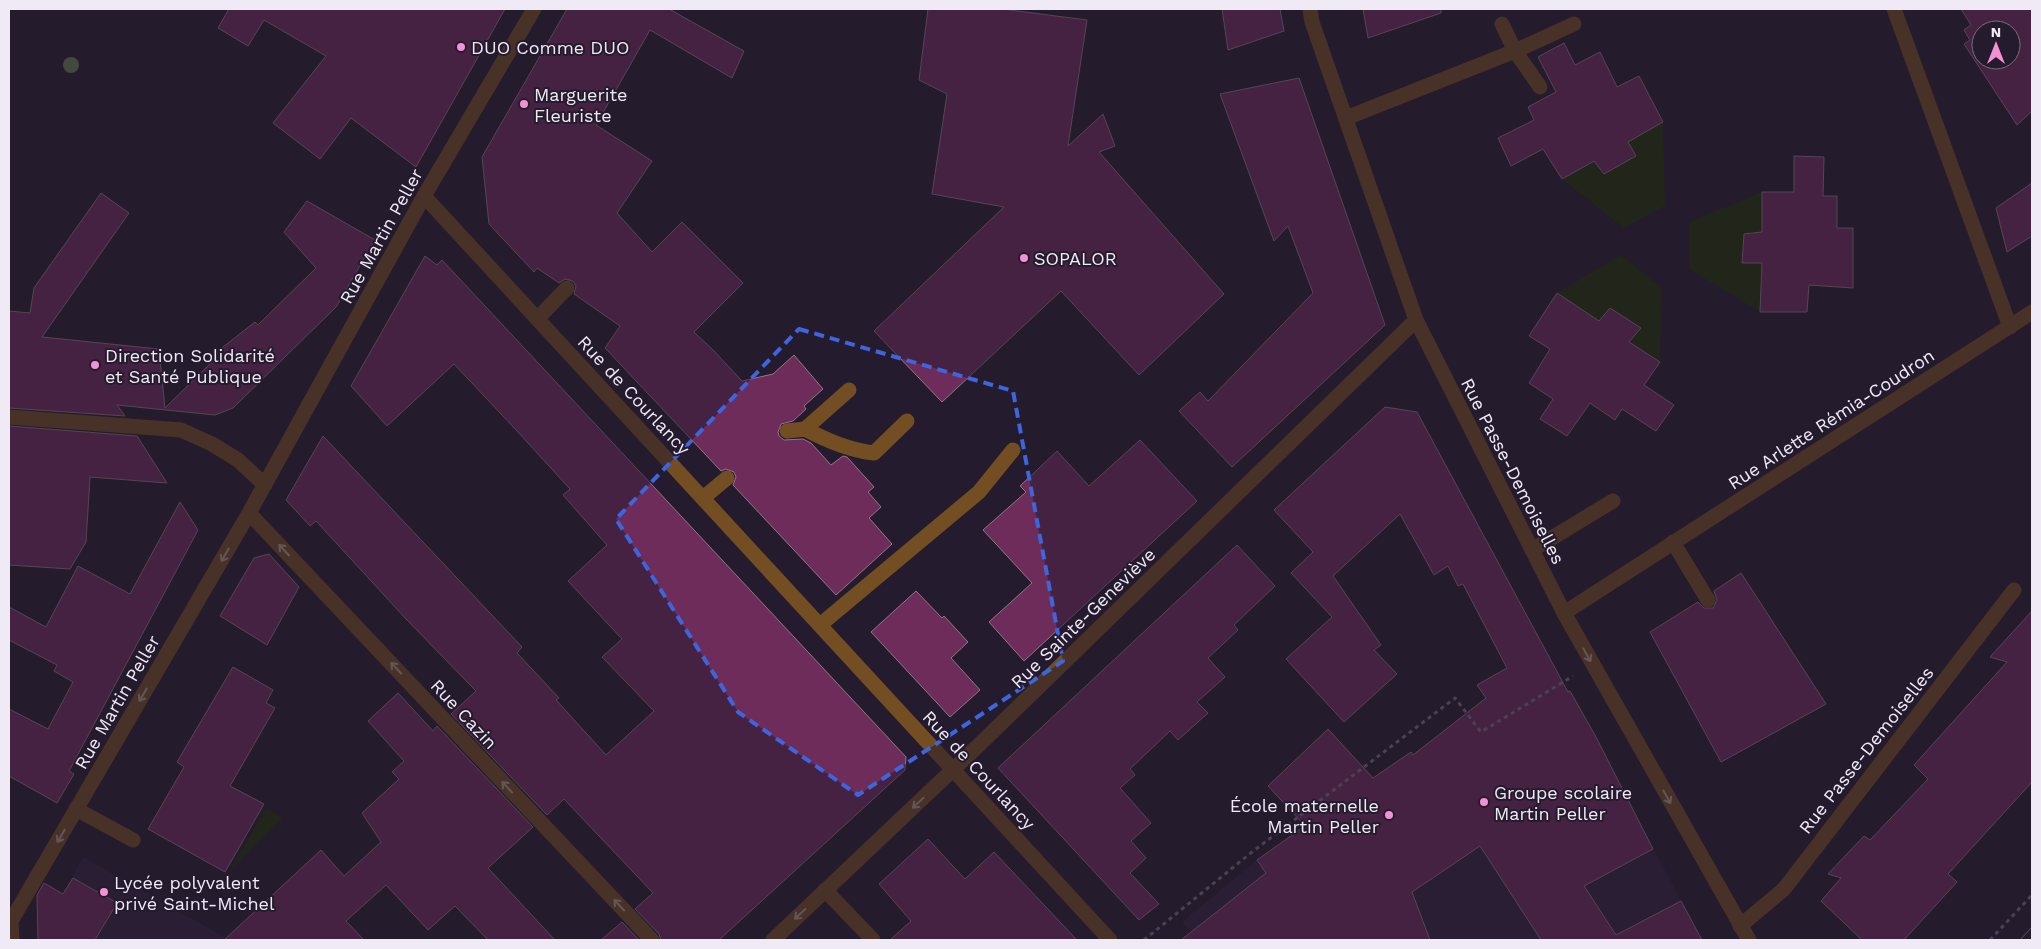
<svg xmlns="http://www.w3.org/2000/svg" width="2041" height="949" viewBox="0 0 2041 949" font-family="'Work Sans',sans-serif">
<style>
.built{fill:#2f223b}
.green{fill:#1f3103}
.building{fill:#6e2c5a;stroke:#907787;fill-rule:evenodd}
.lines{fill:none;stroke-linecap:round;stroke-linejoin:round}
.path{stroke:#787081;stroke-width:3;stroke-dasharray:4 4;stroke-linecap:butt}
.lane{stroke:#734e23;stroke-width:15}
.street{stroke:#734e23;stroke-width:15}
.tram{stroke:#9b94a3;stroke-width:1}
.tree{fill:#6b8051}
.oneway{stroke:#b29c8d}
.marked{fill:none;stroke:#3d65dd;stroke-width:4;stroke-dasharray:10 6;stroke-linejoin:round}
.poi-dot{fill:#f491d3;stroke:#251b2e;stroke-width:2}
.labels{text-anchor:middle;dominant-baseline:central;stroke-width:4;stroke-linejoin:round;paint-order:stroke}
.poi-label{font-size:18px;fill:#f0eaf7;stroke:#251b2e;text-anchor:start}
.street-label{font-size:18px;fill:#f0eaf7;stroke:#251b2e}
</style>
<rect width="100%" height="100%" fill="#251b2e"/>
<!-- built -->
<path class="built" d="M1570,691L1702,940H1199L1182,922L1257,860L1411,752L1413,755L1454,723L1473,750Z
M83,857L226,938L228,940H38Z"/>
<!-- green -->
<path class="green" d="M1663,122L1665,206L1624,228L1562,179L1595,161L1604,174L1636,156L1628,142Z
M1762,192V232L1744,235L1742,263H1762L1760,312L1689,269V222Z
M1621,255L1662,288L1660,361L1629,342L1641,328L1610,308L1599,321L1557,293Z
M266,808L283,818L229,872Z"/>
<!-- building -->
<path class="building" d="M229,9H505L416,167L351,118L320,159L273,123L326,56L264,20L248,46L218,28Z
M567,9H669L744,51L732,78L650,30L596,125L652,161L617,213L652,252L682,222L743,283L694,332L714,351L742,381L773,374L794,355L823,389L804,406L806,409L793,421L781,424L778,432L779,436L784,440L803,439L811,443L831,465L843,456L847,457L874,487L868,492L881,507L869,518L892,544L836,595L733,485L736,477L734,472L726,469L721,471L605,348L620,326L574,294L576,286L573,281L565,279L559,283L537,268L534,272L489,224L482,157Z
M928,9H1002L1087,20L1068,146L1103,114L1115,146L1099,152L1224,294L1139,375L1061,291L942,402L874,331L1004,207L932,194L947,94L919,80Z
M1222,9H1280L1284,31L1228,50Z
M1363,9H1441V13L1368,38Z
M1961,9H2032V111L2017,125L1964,44L1970,40L1964,30L1971,25ZM1981,30H2011V60H1981Z
M1564,43L1575,65L1600,52L1617,87L1639,76L1663,122L1628,142L1636,156L1604,174L1594,161L1562,179L1543,149L1511,166L1498,138L1534,120L1528,107L1556,92L1538,57Z
M1299,78L1385,325L1232,467L1179,411L1200,392L1208,401L1313,293L1288,226L1274,241L1220,94Z
M1794,156L1824,157L1823,196H1837V228H1853V288L1809,285L1807,312H1760L1762,263H1742L1744,234L1762,232V192H1794Z
M2032,183V236L2007,252L1996,208Z
M101,193L129,213L42,337L159,349L165,408L220,354L218,351L255,322L258,325L316,268L284,232L307,201L375,240L336,307L233,408L215,415L117,405L125,416L9,408V311L30,313L34,288Z
M425,256L437,265L442,260L906,757L905,770L719,940H661L659,934L635,909L653,893L564,799L547,815L451,714L476,691L407,620L316,521L310,526L286,500L323,436L522,647L517,653L559,698L556,700L606,755L654,711L602,657L622,639L568,581L607,545L563,495L570,489L518,432L454,364L387,426L351,386Z
M1557,293L1599,321L1610,308L1641,328L1629,342L1660,362L1644,385L1674,405L1656,431L1622,409L1615,420L1590,403L1567,436L1540,419L1553,399L1529,383L1550,349L1529,336Z
M1385,407L1417,412L1568,692L1570,691L1596,737L1653,849L1584,886L1616,935L1681,901L1702,940H1541L1480,846L1412,892L1430,940H1181L1266,873L1257,860L1305,826L1268,786L1328,729L1373,778L1411,752L1413,755L1486,698L1477,685L1507,668L1463,584L1458,586L1448,566L1434,575L1400,514L1333,576L1381,645L1374,650L1397,674L1344,722L1286,659L1332,617L1291,573L1313,552L1274,510Z
M9,426L137,436L167,483L90,477L86,542L70,569L9,565Z
M1140,440L1197,501L1024,661L989,622L1032,583L983,530L1026,492L1020,486L1057,451L1089,486Z
M180,502L198,530L69,771L74,774L57,803L9,776V709L48,729L73,682L54,671L57,665L9,640V607L46,627L78,566L130,594Z
M1237,545L1275,586L1234,625L1238,630L1208,658L1225,677L1197,702L1208,713L1178,740L1170,731L1130,769L1135,775L1120,788L1151,823L1131,841L1146,858L1130,873L1159,904L1139,920L998,768Z
M269,554L299,587L267,645L220,616L254,558Z
M1741,573L1826,704L1721,762L1650,632L1698,602L1704,608H1713L1717,600L1714,591Z
M916,591L942,618L944,616L968,642L951,658L980,690L950,717L871,632Z
M2032,611V782L1948,874L1957,882L1904,940H1862L1821,901L1841,878L1828,874L1864,836L1870,840L1928,779L1914,765L2007,662L1990,657Z
M233,667L273,690L266,703L275,708L230,786L264,804L225,872L148,829L184,767L177,762Z
M398,693L433,731L437,726L533,827L488,868L555,940H488L455,906L428,930L386,885L346,921L364,940H224L321,850L344,876L381,842L362,813L399,779L392,772L404,761L368,721Z
M928,839L965,879L994,852L1077,940H890L911,921L879,884Z
M73,878L117,903L95,940H38L37,895L44,883L63,894Z
M622,922L639,940H601Z"/>
<g class="lines">
<!-- path -->
<path class="path" d="M1144,940L1252,852L1455,698L1481,732L1573,676
M1990,940L2032,895"/>
<!-- lane -->
<path class="lane" d="M1894,9L2010,327
M1502,24L1515,51L1540,87
M1346,118L1515,51L1574,24
M538,318L567,288
M805,429C828,441 849,450 874,453L907,421
M787,431L805,429L849,390
M703,498L727,478
M1673,542L1708,600
M1532,550L1613,501
M820,625L979,492L1013,450
M76,809L133,840
M1740,926L1784,889L2014,590"/>
<!-- street -->
<path class="street" d="M1310,9L1312,22L1416,320L1564,613L1749,940
M424,196L1110,940
M9,417L181,430L212,444L238,460L265,485
M249,513L652,940
M1564,613L2032,312
M825,890L873,940
M12,940L11,921L249,513L424,196L534,9
M773,940L981,743L1416,320"/>
<!-- tram -->
<path class="tram" d="M2020,940L2032,927"/>
</g>
<!-- trees -->
<circle class="tree" cx="71" cy="65" r="8"/>
<!-- one-way arrows -->
<defs><path id="oneway-shaft" d="M-6 0H5M1.5-3L5.5 0L1.5 3" fill="none" stroke-width="1.6" stroke-linecap="round" stroke-linejoin="round" transform="scale(1.25)"/></defs>
<g class="oneway">
<use href="#oneway-shaft" transform="translate(284 550) rotate(-133)"/>
<use href="#oneway-shaft" transform="translate(225 555) rotate(120)"/>
<use href="#oneway-shaft" transform="translate(1587 655) rotate(61)"/>
<use href="#oneway-shaft" transform="translate(396 668) rotate(-133)"/>
<use href="#oneway-shaft" transform="translate(143 695) rotate(120)"/>
<use href="#oneway-shaft" transform="translate(507 787) rotate(-133)"/>
<use href="#oneway-shaft" transform="translate(1667 797) rotate(61)"/>
<use href="#oneway-shaft" transform="translate(918 803) rotate(137)"/>
<use href="#oneway-shaft" transform="translate(61 836) rotate(120)"/>
<use href="#oneway-shaft" transform="translate(619 905) rotate(-133)"/>
<use href="#oneway-shaft" transform="translate(800 914) rotate(137)"/>
</g>
<!-- marked area -->
<path d="M0 0H2041V949H0ZM799,329L1013,391L1063,661L858,795L738,712L616,519Z" fill="#251b2e" fill-opacity=".55" fill-rule="evenodd"/>
<path class="marked" d="M799,329L1013,391L1063,661L858,795L738,712L616,519Z"/>
<!-- markers -->
<g class="poi-dot">
<circle cx="461" cy="47" r="5"/>
<circle cx="524" cy="104" r="5"/>
<circle cx="1024" cy="258" r="5"/>
<circle cx="95" cy="365" r="5"/>
<circle cx="1484" cy="802" r="5"/>
<circle cx="1389" cy="815" r="5"/>
<circle cx="104" cy="892" r="5"/>
</g>
<g class="labels">
<!-- poi labels -->
<g class="poi-label">
<text x="471" y="47">DUO Comme DUO</text>
<text x="534" y="94">Marguerite<tspan x="534" dy="21">Fleuriste</tspan></text>
<text x="1034" y="258">SOPALOR</text>
<text x="105" y="355">Direction Solidarité<tspan x="105" dy="21">et Santé Publique</tspan></text>
<text x="1494" y="792">Groupe scolaire<tspan x="1494" dy="21">Martin Peller</tspan></text>
<text x="1379" y="805" text-anchor="end">École maternelle<tspan x="1379" dy="21">Martin Peller</tspan></text>
<text x="114" y="882">Lycée polyvalent<tspan x="114" dy="21">privé Saint-Michel</tspan></text>
</g>
<!-- street labels -->
<g class="street-label">
<text transform="translate(381 236) rotate(-61)">Rue Martin Peller</text>
<text transform="translate(634 395) rotate(47)">Rue de Courlancy</text>
<text transform="translate(1831 419) rotate(-33)">Rue Arlette Rémia-Coudron</text>
<text transform="translate(1513 471) rotate(63)">Rue Passe-Demoiselles</text>
<text transform="translate(1083 618) rotate(-44)">Rue Sainte-Geneviève</text>
<text transform="translate(117 702) rotate(-60)">Rue Martin Peller</text>
<text transform="translate(464 714) rotate(47)">Rue Cazin</text>
<text transform="translate(1866 750) rotate(-52)">Rue Passe-Demoiselles</text>
<text transform="translate(979 770) rotate(47)">Rue de Courlancy</text>
</g>
</g>
<!-- border -->
<rect width="2041" height="949" fill="none" stroke="#f0eaf7" stroke-width="20"/>
<!-- north arrow -->
<g transform="translate(1996 45)"><circle r="24" fill="#251b2e" stroke="#766e7e"/>
<path d="M0-4L9 19L0 12L-9 19Z" fill="#f491d3"/>
<text y="-8" font-size="14" font-weight="bold" text-anchor="middle" fill="#f0eaf7">N</text>
</g>
</svg>
